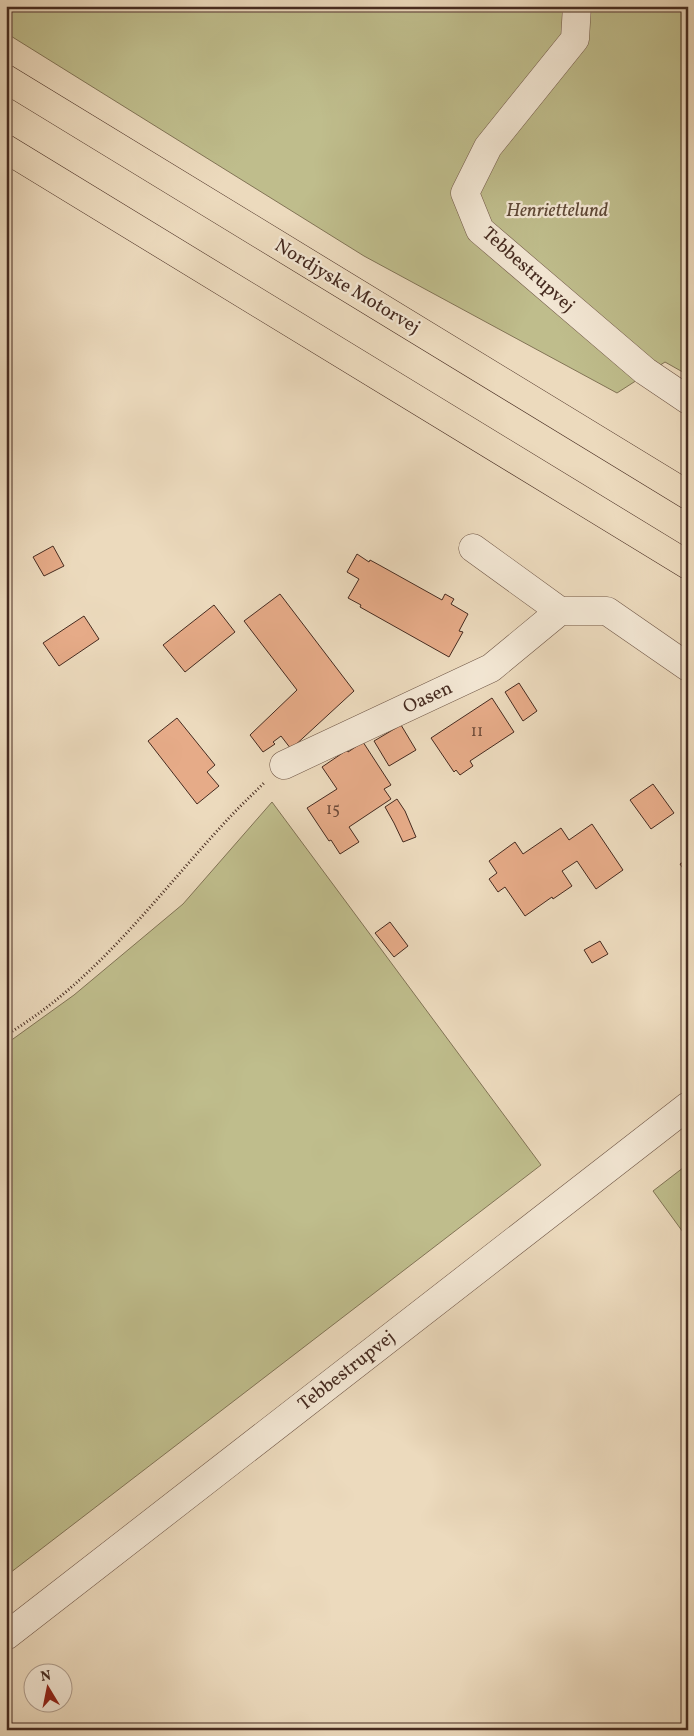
<svg xmlns="http://www.w3.org/2000/svg" width="694" height="1736" viewBox="0 0 694 1736" font-family="Vollkorn,serif">
<style>
.green{fill:#bfbd8c;stroke:#827456}
.building{fill:#e6ab88;stroke:#462b20}
.lines{fill:none;stroke-linecap:round;stroke-linejoin:round}
.minor-casing{stroke:#705747;stroke-width:29}
.highway-casing{stroke:#462b20;stroke-width:29}
.path{stroke:#462b20;stroke-width:3;stroke-dasharray:1 2.5;stroke-linecap:butt}
.minor{stroke:#f3e7d4;stroke-width:28}
.highway{stroke:#ecdabd;stroke-width:28}
.labels{text-anchor:middle;dominant-baseline:central;stroke-width:4.5;stroke-linejoin:round;paint-order:stroke}
.number-label{font-size:16px;fill:#6e4b3a}
.park-label{font-size:19px;font-style:italic;fill:#5e4836;stroke:#f3e7d4}
.street-label{font-size:19px;fill:#462b20;stroke:#f3e7d4}
</style>
<rect width="100%" height="100%" fill="#ecdabd"/>
<filter id="stains"><feTurbulence type="fractalNoise" baseFrequency=".004" numOctaves="4"/><feColorMatrix values="0 0 0 0 .2 0 0 0 0 .09 0 0 0 0 .02 0 0 0 .5 -.17"/></filter>
<radialGradient id="worn" r=".72"><stop offset=".6" stop-color="#630" stop-opacity="0"/><stop offset="1" stop-color="#630" stop-opacity=".3"/></radialGradient>
<!-- green -->
<path class="green" d="M6,6H688V375L665,362L617,393L364,256L6,33Z
M272,802L541,1165L6,1576V1044L74,995L183,904Z
M688,1164V1239L653,1191Z"/>
<!-- building -->
<path class="building" d="M53,546L64,566L44,576L33,557Z
M357,554L369,562L370,560L381,566L442,600L445,594L454,599L451,604L468,614L459,631L463,632L449,657L360,607L361,605L348,598L359,579L347,572Z
M280,594L354,691L291,749L281,736L273,742L275,744L263,752L250,735L297,690L244,621Z
M214,605L235,632L185,672L163,645Z
M84,616L99,639L59,666L43,643Z
M519,683L537,711L523,721L505,692Z
M492,698L514,732L470,761L473,766L460,775L456,770L454,772L431,738Z
M177,718L215,765L207,772L219,786L197,804L148,741Z
M401,725L416,750L389,766L374,741Z
M363,742L391,785L384,789L391,799L349,827L359,842L340,854L331,840L329,841L307,808L337,789L322,767L347,750L348,752Z
M653,784L674,813L651,829L630,800Z
M397,799L405,811L416,837L403,842L394,823L385,807Z
M592,824L623,870L596,889L577,861L562,871L572,886L553,899L552,897L525,916L505,887L498,892L489,879L497,873L489,861L515,842L523,854L561,828L569,840Z
M688,859V876L680,864Z
M390,922L408,946L394,957L375,933Z
M600,941L608,954L592,963L584,950Z"/>
<g class="lines">
<!-- minor casing -->
<g class="minor-casing">
<path id="minor" d="M577,6L575,39L488,147L465,193L480,230L645,371L688,400
M473,548L560,611H607L688,667
M284,765L491,668L560,611
M6,1636L688,1106"/>
</g>
<!-- highway casing -->
<g class="highway-casing">
<path id="highway" d="M6,79L688,495
M6,149L688,565"/>
</g>
<!-- path -->
<path class="path" d="M6,1035C97,981 158,894 229,818C240,806 252,795 264,783"/>
<!-- minor -->
<use href="#minor" class="minor"/>
<!-- highway -->
<use href="#highway" class="highway"/>
</g>
<g class="labels">
<!-- number labels -->
<g class="number-label">
<text x="477" y="732">11</text>
<text x="333" y="810">15</text>
</g>
<!-- park labels -->
<g class="park-label">
<text x="557" y="211">Henriettelund</text>
</g>
<!-- street labels -->
<g class="street-label">
<text transform="translate(528 270) rotate(42)">Tebbestrupvej</text>
<text transform="translate(347 287) rotate(31)">Nordjyske Motorvej</text>
<text transform="translate(428 698) rotate(-25)">Oasen</text>
<text transform="translate(347 1371) rotate(-38)">Tebbestrupvej</text>
</g>
</g>
<!-- margin -->
<rect width="694" height="1736" fill="none" stroke="#ecdabd" stroke-width="25"/>
<rect x="8" y="8" width="679" height="1721" fill="none" stroke="#462b20" stroke-width="2.5"/>
<rect x="12" y="12" width="669" height="1711" fill="none" stroke="#462b20"/>
<!-- north arrow -->
<g transform="translate(48 1688) rotate(350)"><circle r="24" fill="#f3e7d4" stroke="#ae9c8c"/>
<path d="M0-4L9 19L0 12L-9 19Z" fill="#8f2418"/>
<text y="-8" font-size="14" font-weight="bold" text-anchor="middle" fill="#462b20">N</text>
</g>
<rect width="100%" height="100%" filter="url(#stains)"/>
<rect width="100%" height="100%" fill="url(#worn)"/>
</svg>
